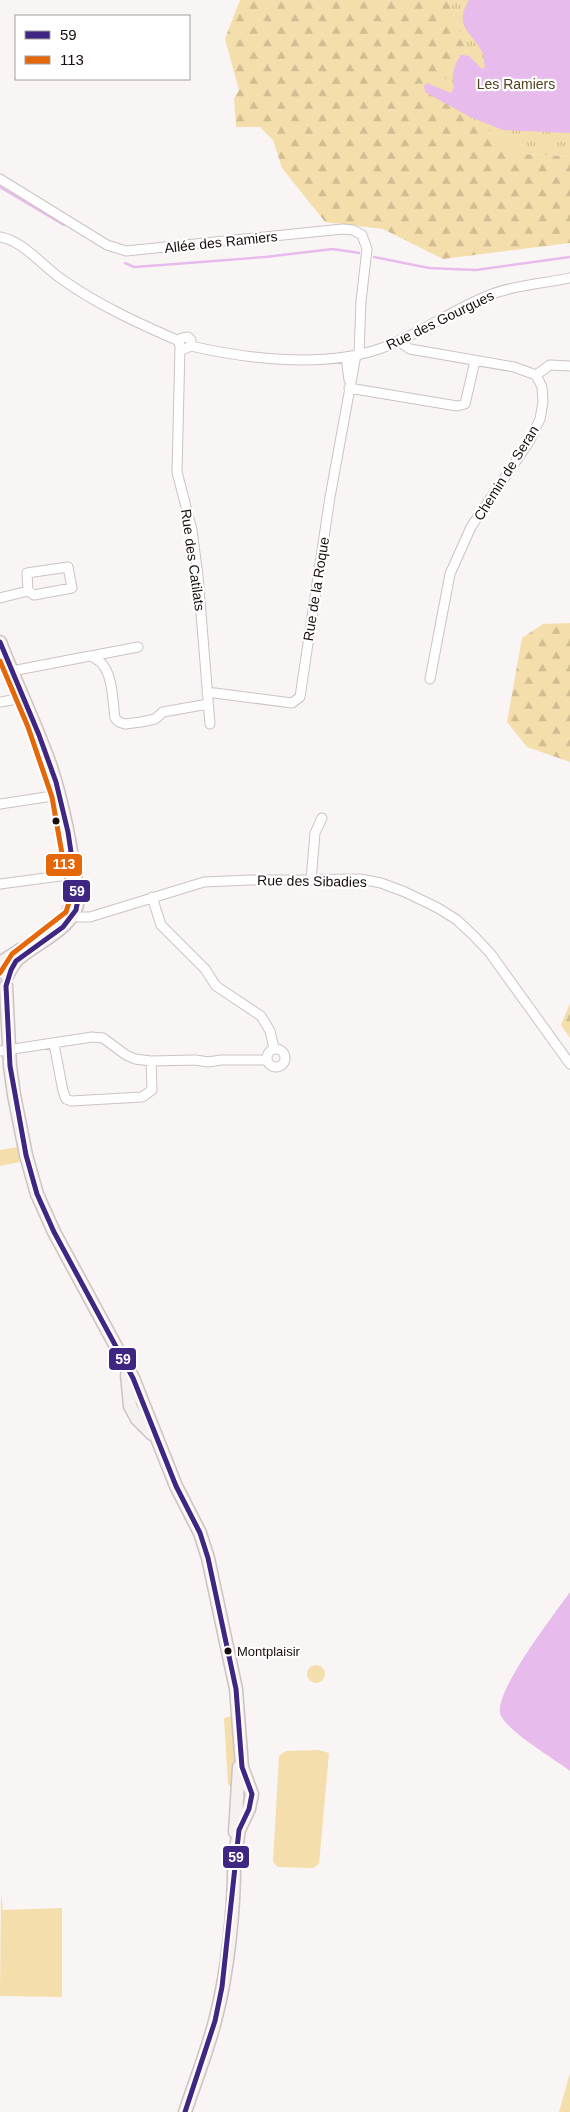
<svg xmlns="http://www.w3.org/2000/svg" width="570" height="2112" viewBox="0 0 570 2112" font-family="Helvetica,sans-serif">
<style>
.green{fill:#f4deab}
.forest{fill:url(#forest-firs)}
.park{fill:url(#park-tufts)}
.water{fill:#e8bbed}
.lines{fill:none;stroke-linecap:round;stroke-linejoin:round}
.stream{stroke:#e8bbed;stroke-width:2.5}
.street-casing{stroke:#ccc3c2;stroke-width:11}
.secondary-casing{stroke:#ccc3c2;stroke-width:15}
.street{stroke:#fefefe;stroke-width:9}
.secondary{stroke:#f4f1ee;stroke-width:12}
.bus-1-casing{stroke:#fff;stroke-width:9}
.bus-2-casing{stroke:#fff;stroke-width:9}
.bus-1{stroke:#3f2682;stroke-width:5}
.bus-2{stroke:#e46809;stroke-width:5}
.bus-dot{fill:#190d0c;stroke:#fff;stroke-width:2}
.labels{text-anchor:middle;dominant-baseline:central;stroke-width:4.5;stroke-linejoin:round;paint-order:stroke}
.bus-label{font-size:13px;fill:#190d0c;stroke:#fff;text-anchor:start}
.park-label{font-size:14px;fill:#51431b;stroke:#fff}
.street-label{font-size:14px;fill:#190d0c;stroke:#fff}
.line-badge{stroke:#fff;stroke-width:2}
.badge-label{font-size:14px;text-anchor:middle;font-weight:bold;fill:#fff}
</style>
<defs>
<pattern id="forest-firs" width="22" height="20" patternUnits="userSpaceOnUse" patternTransform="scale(1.25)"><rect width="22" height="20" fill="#f4deab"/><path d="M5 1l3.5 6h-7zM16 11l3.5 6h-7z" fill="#d1bd92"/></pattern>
<pattern id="park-tufts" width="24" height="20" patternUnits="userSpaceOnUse" patternTransform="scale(1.25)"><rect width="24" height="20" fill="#f4deab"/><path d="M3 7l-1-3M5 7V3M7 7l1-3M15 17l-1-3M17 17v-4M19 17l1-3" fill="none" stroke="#d1bd92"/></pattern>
</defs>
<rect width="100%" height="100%" fill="#faf5f5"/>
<!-- green -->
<path class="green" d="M17,1147L20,1162L0,1166V1150Z
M307 1674a9 9 0 1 1 18 0a9 9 0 1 1-18 0Z
M232,1716L235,1777L233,1789L228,1784L224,1718Z
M318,1750L329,1753L319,1864L313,1868L278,1867L273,1862L279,1756L286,1751Z
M1,1893L3,1910L62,1908V1997L0,1996Z
M570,2073V2112H559Z"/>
<!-- forest -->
<path class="forest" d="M240,0H448L469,56L439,85L523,154L570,156V243L443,259L383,229L325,222L282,168L273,140L260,127H236L234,99L239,90L225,39Z
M570,623V762L527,747L507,722L522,638L543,624Z
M570,1003V1038L561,1025Z"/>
<!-- park -->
<path class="park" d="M448,0H570V156L523,154L452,105L439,85L469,56Z"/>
<!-- water -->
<path class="water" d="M469,0H570V133L503,130L470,117L425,92L424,86L427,83L451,93L454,87C451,77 454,64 461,55L469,56L482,69L485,67C484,63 484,58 483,54C474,33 452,28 469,0Z
M570,1592V1771C553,1758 510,1733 501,1716C490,1696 556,1612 570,1592Z"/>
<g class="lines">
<!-- stream -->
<path class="stream" d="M0,187L64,225
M374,257L429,268L476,270L570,257
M125,263L134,267L162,265L265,257L333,249L359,253"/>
<!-- street casing -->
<g class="street-casing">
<path id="street" d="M0,179L107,245L126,251L343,229L353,230L362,235L367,249L361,301L359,354
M0,237C24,241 43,267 63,280C98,305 140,324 179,341
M398,341L410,349L514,367L536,375L542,387L543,402L540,419L529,442L471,527L450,574L430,679
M191,346V340L188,337L182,338L179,341L180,347L184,349L191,346C247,359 323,368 379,349C420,335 455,307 495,293C517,285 547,283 570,278
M180,347L177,472L192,530L198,576L210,724
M346,357L349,380
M536,375L550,365L570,366
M349,388L457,406L465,404L475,361
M68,567L72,588L34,595L28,591L27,573Z
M0,598L28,591
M91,656L138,647
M12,671L90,656C114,663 112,698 115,718L119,722L125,724L141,722L155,719L163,712L208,704
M207,692L292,703L300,697L330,497L356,355
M0,702L23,698
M0,804L59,795
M311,880L315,833L322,818
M0,884L75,874
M152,897L161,925L205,969L216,986L261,1016L270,1031L274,1048
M67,909L76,917H90L204,882L250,880L360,879L381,883L405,892L438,908L457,920L474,936L490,953L570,1064
M54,1044L63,1091L66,1099L71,1101L142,1097L152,1090L151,1061
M267 1058a9 9 0 1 1 18 0a9 9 0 1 1-18 0Z
M0,1051L92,1037L103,1038L126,1055L135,1059L151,1061L196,1060L208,1062L221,1060H266"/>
</g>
<!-- secondary casing -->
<g class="secondary-casing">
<path id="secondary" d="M0,642C16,684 36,724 51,767C64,807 73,857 78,899C76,928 38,941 18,959C13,964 10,970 7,976
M0,963L20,950
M6,986L10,1066L14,1095L26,1155L37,1194L54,1232L133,1378L176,1486L200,1533L208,1558L236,1689L242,1767L252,1794L249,1809L239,1830L234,1861
M127,1375L130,1406L137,1419L152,1434
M235,1832L239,1767
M185,2112C195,2082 207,2052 215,2021C228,1973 235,1905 234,1854"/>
</g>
<!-- street -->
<use href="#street" class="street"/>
<!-- secondary -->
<use href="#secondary" class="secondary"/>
<!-- bus-1 casing -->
<g class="bus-1-casing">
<path id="bus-1" d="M0,642L39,735L56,782L68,832L78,899L76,910L63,927L16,961L11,970L6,986L10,1066L26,1155L37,1194L54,1232L133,1378L176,1486L200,1533L208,1558L236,1689L242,1767L252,1794L249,1809L239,1830L222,1987L215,2021L185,2112"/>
</g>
<!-- bus-2 casing -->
<g class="bus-2-casing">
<path id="bus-2" d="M0,661L28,727L52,797L70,899L66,912L12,954L0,973"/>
</g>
<!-- bus-1 -->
<use href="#bus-1" class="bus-1"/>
<!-- bus-2 -->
<use href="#bus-2" class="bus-2"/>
</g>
<!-- markers -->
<g class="bus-dot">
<circle cx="56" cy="821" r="4.5"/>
<circle cx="228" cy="1651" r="4.5"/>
</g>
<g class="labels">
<!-- bus labels -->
<g class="bus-label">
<text x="237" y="1651">Montplaisir</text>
</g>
<!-- park labels -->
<g class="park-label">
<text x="516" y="84">Les Ramiers</text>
</g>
<!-- street labels -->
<g class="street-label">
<text transform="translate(221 242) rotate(-6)">Allée des Ramiers</text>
<text transform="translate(440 320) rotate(-26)">Rue des Gourgues</text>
<text transform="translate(506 473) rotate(-58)">Chemin de Seran</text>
<text transform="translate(193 560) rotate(82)">Rue des Catilats</text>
<text transform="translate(316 589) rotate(-81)">Rue de la Roque</text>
<text transform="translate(312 881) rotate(1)">Rue des Sibadies</text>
</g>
</g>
<g class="line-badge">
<rect x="45" y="853" width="38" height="24" rx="5" fill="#e46809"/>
<rect x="62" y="879" width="29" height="24" rx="5" fill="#3f2682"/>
<rect x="108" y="1347" width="29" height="24" rx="5" fill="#3f2682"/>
<rect x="222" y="1845" width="28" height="24" rx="5" fill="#3f2682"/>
</g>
<g class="badge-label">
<text x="64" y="869">113</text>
<text x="77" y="896">59</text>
<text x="123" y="1364">59</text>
<text x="236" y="1862">59</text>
</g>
<!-- legend -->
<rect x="15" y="15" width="175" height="65" fill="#ffffff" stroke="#a39e9e"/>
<rect x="25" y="31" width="25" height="8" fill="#3f2682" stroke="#a39e9e"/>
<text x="60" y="40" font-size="15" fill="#190d0c">59</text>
<rect x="25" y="56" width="25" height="8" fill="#e46809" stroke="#a39e9e"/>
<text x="60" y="65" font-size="15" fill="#190d0c">113</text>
</svg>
